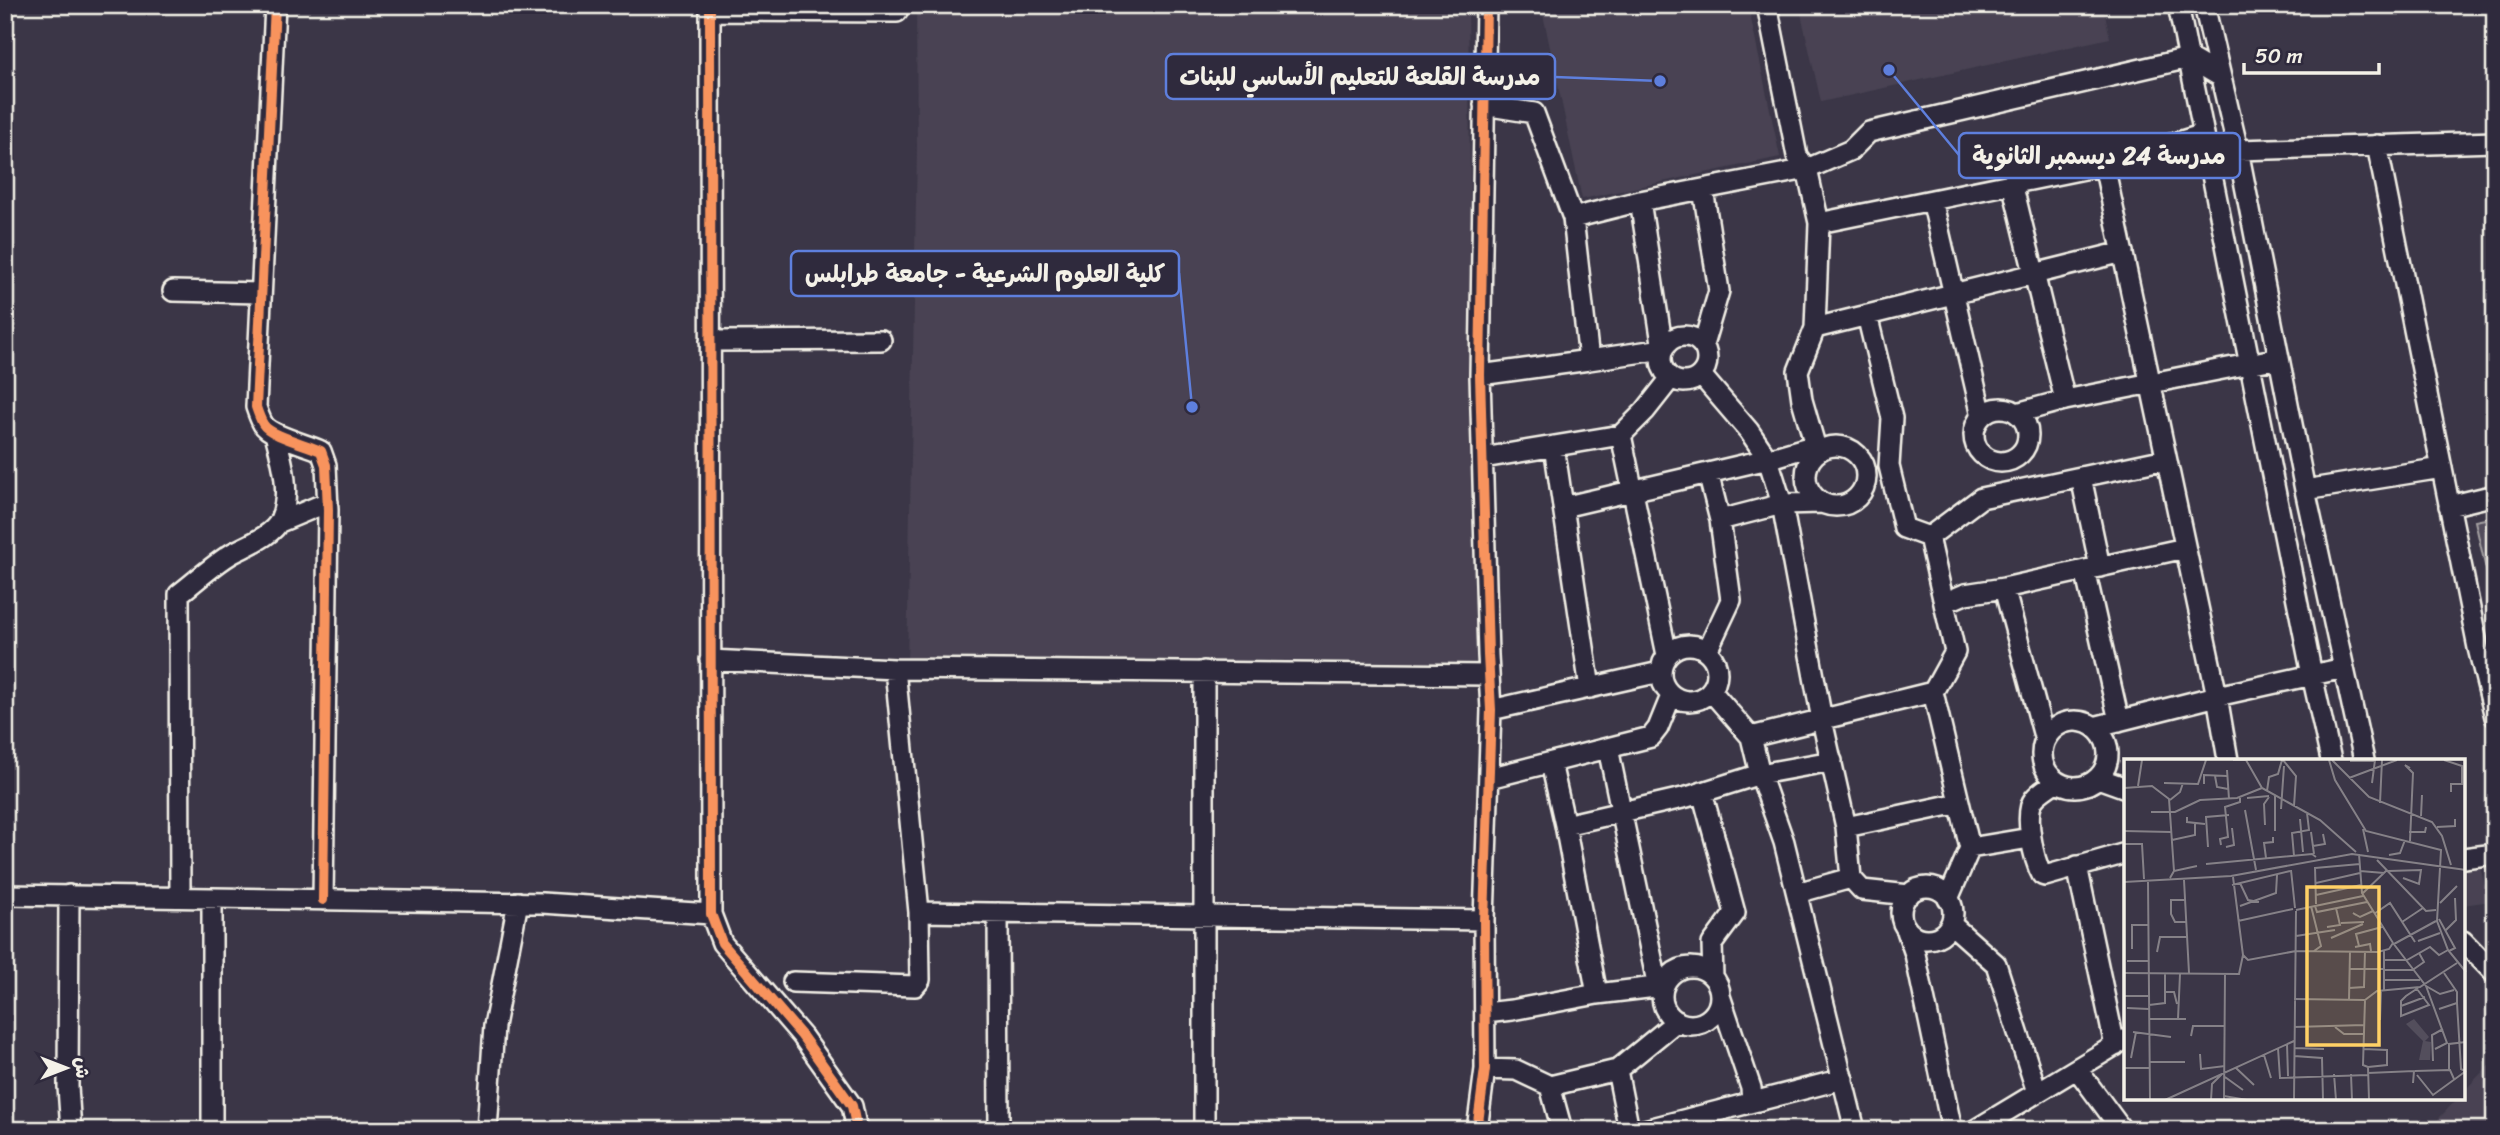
<svg xmlns="http://www.w3.org/2000/svg" width="2500" height="1135" viewBox="0 0 2500 1135" font-family="Sriracha,'Playpen Sans Arabic',sans-serif">
<style>
.built{fill:#484352}
.garden{fill:#534e5c;stroke:#a4a0a2;stroke-width:2}
.lines{fill:none;stroke-linecap:round;stroke-linejoin:round}
.minor-casing{stroke:#f4f1e8;stroke-width:24}
.minor{stroke:#2f2a3d;stroke-width:19}
.cycleway-casing{stroke:#2f2a3d;stroke-width:15}
.cycleway{stroke:#f8935d;stroke-width:10}
.inset-road{fill:none;stroke:#858187;stroke-width:2}
.view{fill:#ffd166;fill-opacity:0.15;stroke:#ffd166;stroke-width:3.5}
.inset-edge{fill:none;stroke:#f4f1e8;stroke-width:3.5}
.leader{fill:none;stroke:#5e7fdd;stroke-width:2.5}
.callout-dot{fill:#5e7fdd;stroke:#2f2a3d;stroke-width:2.5}
.callout{fill:#2f2a3d;stroke:#5e7fdd;stroke-width:2.5}
.callout-label{font-size:24px;text-anchor:middle;font-weight:bold;fill:#f4f1e8}
</style>
<rect width="100%" height="100%" fill="#3b3647"/>
<filter id="ink" filterUnits="userSpaceOnUse"><feTurbulence type="fractalNoise" baseFrequency=".0143" numOctaves="2"/><feDisplacementMap in="SourceGraphic" scale="14" xChannelSelector="R" yChannelSelector="G"/><feConvolveMatrix kernelMatrix="1 2 1 2 8 2 1 2 1" color-interpolation-filters="sRGB"/></filter>
<g filter="url(#ink)">
<!-- built -->
<path class="built" d="M916,5H1468L1476,669L907,664L917,149Z
M1541,5H1748L1780,157L1582,199Z
M1799,5H2103L2110,38L1821,102Z
M2479,860L2484,884H2490L2491,901L2463,905V863Z
M2495,1059V1130H2428L2458,1098H2463V1092Z"/>
<!-- garden -->
<path class="garden" d="M2495,517V609L2475,521Z"/>
<g class="lines">
<!-- minor casing -->
<g class="minor-casing">
<path id="minor" d="M275,5L256,407C258,413 260,419 263,424C270,436 306,444 321,451L326,465L328,510L323,900
M710,5L711,914L722,943L802,1036L852,1106L857,1130
M1767,5L1797,156L1807,169L1819,223L1815,328L1798,371L1802,400L1817,452
M2178,5L2312,675L2331,760
M2204,5L2238,150L2305,490L2364,760
M710,11L897,12
M1484,105L1534,113L1573,218L1640,201L1807,169L1851,150L1869,132L2189,58L2221,77
M2204,134L2104,165L2217,696L2228,760
M2377,145L2478,648L2495,717
M2238,150L2495,142
M2012,183L2065,400
M1703,189L1719,291L1703,345
M1932,200L1982,416
M1819,223L2104,165
M173,291L260,293
M1867,315L1892,418L1889,466L1904,528L1929,537
M1815,328L2123,252
M1661 359a23 23 0 1 1 46 0a23 23 0 1 1-46 0Z
M710,341L881,340
M1589,360L1663,349L1640,201
M1480,375L1589,360L1573,218
M1701,375L1749,431L1768,459L1782,504L1822,720L1846,827L1851,878L1862,890L1909,895
M1974 435a27 27 0 1 1 54 0a27 27 0 1 1-54 0Z
M2017,413L2065,400L2279,358
M1621,435L1667,655
M1806 476a30 30 0 1 1 60 0a30 30 0 1 1-60 0Z
M1554,446L1590,688
M1483,458L1621,435L1645,411L1671,378
M1708,473L1720,520L1782,504L1821,503
M2081,477L2100,567
M2305,490L2442,468
M2449,506L2495,495
M1563,507L1768,459L1815,445
M280,522L328,502
M1929,537L1955,652L1933,692L1970,848L1948,899
M1929,537L1981,498L2166,459
M2085,570L2119,721
M2004,588L2045,740
M1944,603L1965,594L2004,588L2185,548
M1661 673a28 28 0 1 1 56 0a28 28 0 1 1-56 0Z
M1707,651L1731,600L1720,520
M710,660L895,669L1489,675
M895,669L919,912L1484,920
M1204,671V1130
M1711,691L1751,737L1760,774L1832,761
M1491,710L1660,672
M2042 754a33 33 0 1 1 66 0a33 33 0 1 1-66 0Z
M2094,727L2217,696L2344,668
M1751,737L1933,692
M1608,748L1658,987
M1489,778L1651,737L1658,728L1671,696
M2098,778L2126,788
M2056,781C2049,787 2039,792 2034,799C2023,813 2034,861 2042,875L2045,876L2126,853
M1702,792L1735,913L1712,944L1713,977
M1565,825L1687,797L1760,774L1784,842L1855,1130
M1846,827L1959,803
M1970,848L2030,838
M2463,858L2495,854
M2077,866L2115,1046
M1901 913a26 26 0 1 1 52 0a26 26 0 1 1-52 0Z
M1797,893L1851,878
M5,895L542,903L711,914
M69,895L68,1087L71,1130
M180,897L179,594C196,581 213,565 231,554C245,546 273,536 280,520C292,494 282,460 275,434
M212,898V1130
M998,913L999,1130
M1951,924L1996,964L2037,1092
M1906,928L1915,954L1952,1130
M2463,941L2495,974
M1662 996a29 29 0 1 1 58 0a29 29 0 1 1-58 0Z
M793,982L915,986L920,980L919,912
M1597,994L1664,986
M1720,996L1751,1088L1752,1102
M1485,1013L1512,1010L1597,994L1565,825L1551,763
M1485,1069L1516,1070L1550,1086L1562,1130
M2077,1069L2122,1130
M1617,1070L1629,1130
M1550,1086L1617,1070L1677,1021
M487,1130L494,1026L518,902
M1477,1130L1485,1069L1484,920L1491,710L1488,655L1480,375L1486,5
M1644,1130L1843,1079
M1975,1130L2124,1040"/>
</g>
<!-- minor -->
<use href="#minor" class="minor"/>
<!-- cycleway casing -->
<g class="cycleway-casing">
<path id="cycleway" d="M275,5L256,407C258,413 260,419 263,424C270,436 306,444 321,451L326,465L328,510L323,900
M710,5L711,914L722,943L802,1036L852,1106L857,1130
M1477,1130L1485,1069L1484,920L1491,710L1488,655L1480,375L1486,5"/>
</g>
<!-- cycleway -->
<use href="#cycleway" class="cycleway"/>
</g>
</g>
<!-- overview -->
<g transform="translate(2124 759)">
<rect width="341" height="341" fill="#3b3647"/>
<path d="M290,260L305,278L301,282L307,283L306,301H295L299,282L282,265Z" fill="#534e5c"/>
<path class="inset-road" d="M109,1H122L138,29L196,61L232,93M159,1L172,17L170,47M205,1L211,21L242,72L317,91L313,162L324,191L342,213M208,1L245,38L308,63L318,77L327,106M320,1L338,7V25H327V33M226,2H250M103,11L105,40M91,17L93,28L104,30M225,19L273,1M40,24L74,25L82,1M248,24L251,1M80,25V16L103,17M14,27L18,1M0,29L28,27L45,40L50,112L46,119M143,32L145,18L154,15L158,1M151,37V72M123,39L145,37M46,41L56,33L59,24M256,44L258,1M157,50L160,7M121,51L132,111M27,53H51L76,41L113,39L138,29M297,57L298,36M63,58V63L81,65M176,60L179,93M141,66L140,45L145,38M313,68L331,67V60M239,70L244,93M0,72L47,73M187,73L190,95M285,73H301L302,68M48,81L71,76V65M286,82L289,14L281,6L286,9M0,85H18L20,120M97,86L96,80L104,78L101,48L116,43V39M189,87L201,85L199,75M84,88L82,58L105,56M102,88L110,86L108,69M235,95L238,134L269,184L302,227L316,235L330,231M265,96L276,94L281,81M170,97L168,74L185,71L183,54M142,99L140,84L149,83V78M253,101L302,152L312,151M82,105L188,95L192,98M191,108L192,145M191,109L236,105M167,111L171,149M50,112L73,107M236,112L260,114M264,112L297,111L295,125L279,119M109,118L119,196L124,201L172,192L254,193L265,190L269,184M60,121L65,214M0,123L107,117L228,95L342,111M24,123L26,341M116,124L124,141L135,143M192,124L236,114M108,126L166,112M238,135L263,111M192,136L237,126M61,141H47V155L51,163H63M316,144L333,127M116,147L152,134L153,116M187,147L197,187L190,192M191,147L193,153L243,143M172,151L239,137M250,155L266,144L291,183M232,156L229,154L236,158L249,152M315,160L331,189L325,192M114,162L169,150M278,163L299,149M217,164L240,163M203,168L216,166L212,149M322,171L332,161L331,139M172,177L211,171M207,179L239,165M294,182L316,174M270,185L312,162M235,187L232,175L258,168M231,188L246,185L247,192M8,190V166H25M260,192V231M33,193L36,178H64M260,201H283L306,188L315,196L324,191M3,202H25M225,210H259M290,210L300,203L295,194M260,211H290M0,214L115,215L119,196M260,221H296M302,227L323,284L311,290M225,229L240,228L241,192M293,230L305,246L277,257V242L282,237L294,229M41,233H50L53,245M0,237H25M170,240L241,241L253,232L296,228L333,204M225,241L226,192M241,241L239,306L244,308L245,341M333,244L337,310L341,312M25,246L41,244V215M277,247L301,238M3,249L25,250M315,250L333,244V233L320,214M25,260H62M54,260L56,215M256,261L257,231M170,268L240,266M211,268L220,275H240M9,273L47,278M67,277L69,267H101M163,285L164,317M154,289L156,319L244,316M170,289L200,290M239,290L263,291V306L244,308M76,295L77,310L101,307M140,296L147,319M170,297L198,299L199,341M7,299L12,273M309,302L308,276L319,270M26,303H61M0,309H26M112,309L130,326M325,311V285L342,283M291,312L326,311L330,320M244,314L290,312L289,324M210,315L212,341M227,315L228,341M293,316L309,336L342,312M101,318L119,331M100,337L123,341M41,341L170,282M87,341L88,325L98,315M100,341L101,215M170,341L172,152"/>
<path class="view" d="M183,128H255V286H183Z"/>
<rect width="341" height="341" class="inset-edge"/>
</g>
<!-- callouts -->
<path class="leader" d="M1660 81L1555 77M1889 70L1959 155M1192 407L1179 273"/>
<g class="callout-dot">
<circle cx="1660" cy="81" r="7"/>
<circle cx="1889" cy="70" r="7"/>
<circle cx="1192" cy="407" r="7"/>
</g>
<g class="callout">
<rect x="1166" y="54" width="389" height="45" rx="7"/>
<rect x="1959" y="133" width="281" height="45" rx="7"/>
<rect x="791" y="251" width="388" height="45" rx="7"/>
</g>
<g class="callout-label">
<text x="1360" y="85">مدرسة القلعة للتعليم الأساسي للبنات</text>
<text x="2099" y="164">مدرسة 24 ديسمبر الثانوية</text>
<text x="985" y="282">كلية العلوم الشرعية - جامعة طرابلس</text>
</g>
<!-- margin -->
<rect width="2500" height="1135" fill="none" stroke="#2f2a3d" stroke-width="28"/>
<rect x="14" y="14" width="2472" height="1107" fill="none" stroke="#f4f1e8" stroke-width="2.5" filter="url(#ink)"/>
<!-- north arrow -->
<g transform="translate(66 1068) rotate(90)" stroke="#2f2a3d" stroke-width="5" paint-order="stroke">
<path d="M0-5L12 26L0 18L-12 26Z" fill="#f4f1e8"/>
<text y="-10" font-size="19" font-weight="bold" text-anchor="middle" fill="#f4f1e8">ش</text>
</g>
<!-- scale -->
<path d="M2244 63v10h135v-10" fill="none" stroke="#f4f1e8" stroke-width="3.5"/>
<text x="2255" y="63" font-size="21" fill="#f4f1e8" stroke="#2f2a3d" stroke-width="5" paint-order="stroke">50 m</text>
</svg>
